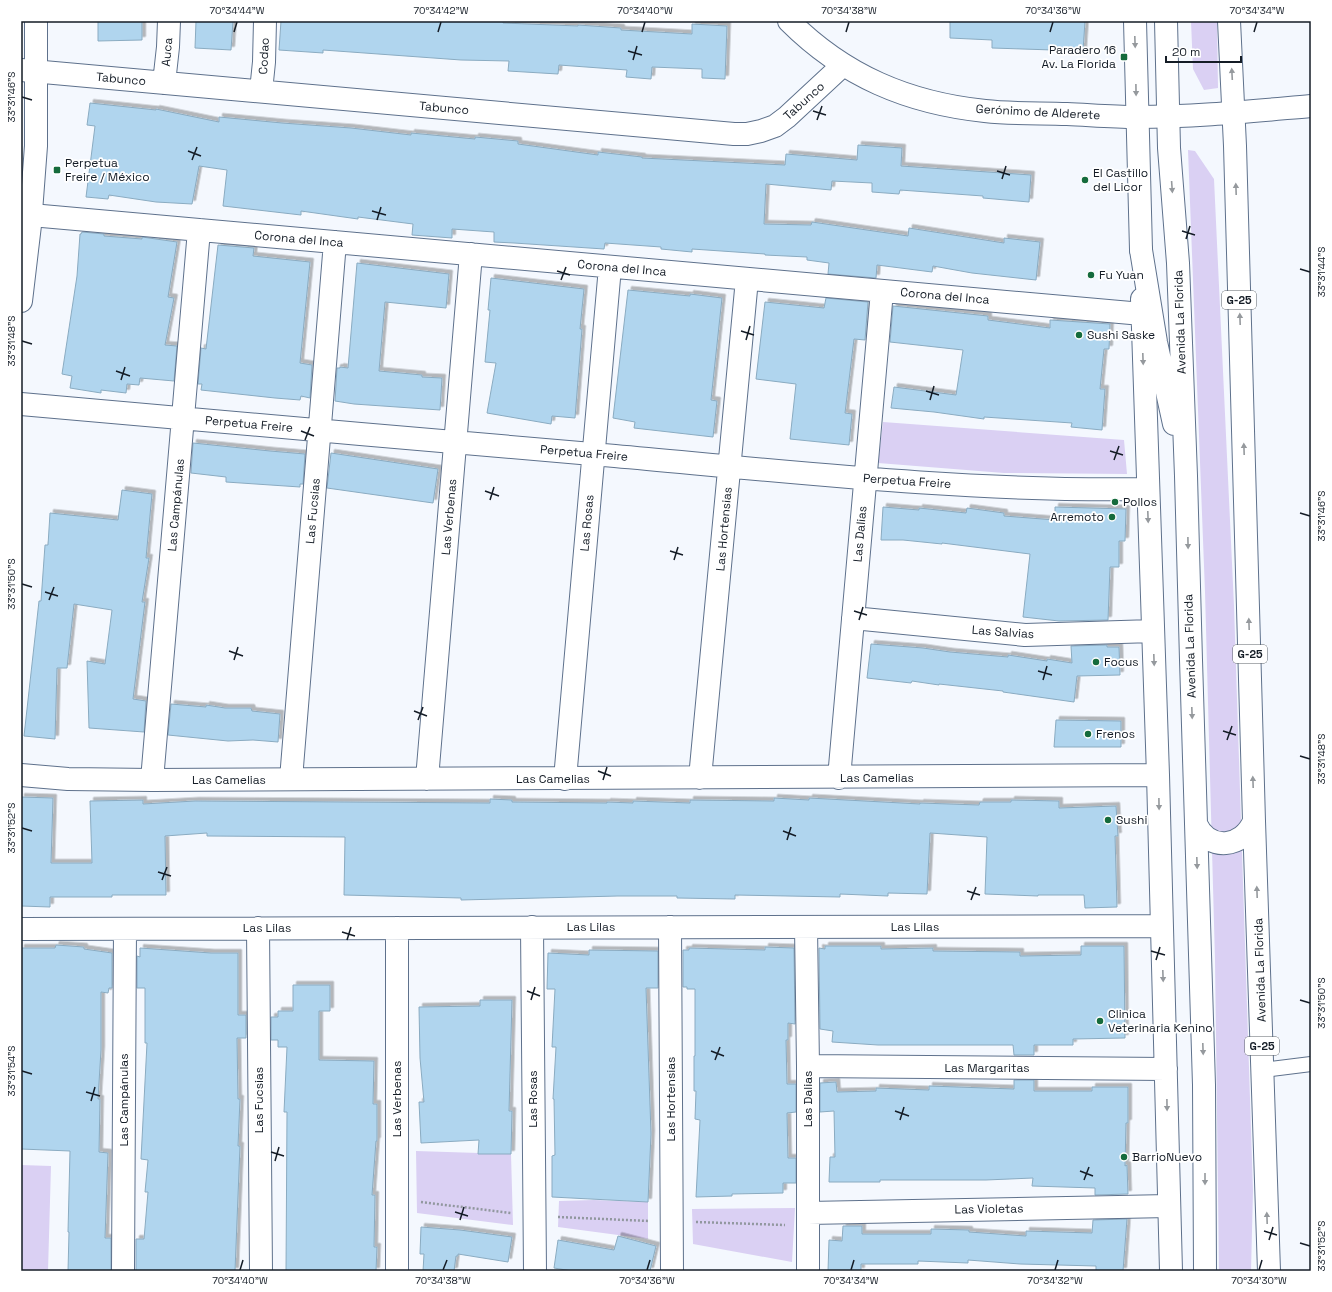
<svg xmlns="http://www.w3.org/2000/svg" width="1332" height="1292" viewBox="0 0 1332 1292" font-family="'Space Grotesk',sans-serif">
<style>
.green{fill:#dad0f3}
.building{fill:#b0d5ee;stroke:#8aabc1;filter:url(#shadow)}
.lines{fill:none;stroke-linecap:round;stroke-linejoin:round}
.service-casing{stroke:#5e718c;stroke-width:16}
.minor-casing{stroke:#5e718c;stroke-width:24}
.tertiary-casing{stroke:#5e718c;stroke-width:24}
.secondary-casing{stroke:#5e718c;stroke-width:24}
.primary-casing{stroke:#5e718c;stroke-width:24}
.path{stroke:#91979e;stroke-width:2.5;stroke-dasharray:2 2;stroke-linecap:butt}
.service{stroke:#fff;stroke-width:14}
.minor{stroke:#fff;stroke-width:22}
.tertiary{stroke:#fff;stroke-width:22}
.secondary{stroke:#fff;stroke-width:22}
.primary{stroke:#fff;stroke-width:22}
.oneway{fill:#95999d}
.ticks{fill:none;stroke:#141c26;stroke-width:1.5}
.poi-dot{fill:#156b3c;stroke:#fff;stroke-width:1.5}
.labels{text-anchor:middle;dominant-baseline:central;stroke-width:3.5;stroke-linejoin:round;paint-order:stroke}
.shield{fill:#fff;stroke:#5a6067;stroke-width:1}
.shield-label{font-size:11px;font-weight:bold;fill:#141c26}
.poi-label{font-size:12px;fill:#141c26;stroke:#fff;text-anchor:start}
.street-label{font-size:12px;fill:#141c26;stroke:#fff}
.neatline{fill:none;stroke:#141c26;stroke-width:1.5}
.ticks-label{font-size:10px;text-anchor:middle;fill:#141c26}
</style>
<defs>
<filter id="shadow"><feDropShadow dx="3.5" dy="-3.5" stdDeviation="0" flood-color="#0004"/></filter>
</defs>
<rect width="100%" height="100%" fill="#f4f8fe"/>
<!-- green -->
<path class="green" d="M1191,21H1217L1218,88L1204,90L1193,69Z
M1188,150L1195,151L1214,179L1234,606L1253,1191L1251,1271H1219L1215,960L1205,592Z
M883,422L1124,440L1127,474L1004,473L878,463Z
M416,1151L511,1154L513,1225L417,1213Z
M21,1165L51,1166L48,1271H21Z
M594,1200L648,1202V1239L558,1227L559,1201Z
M795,1208L792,1262L693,1244L692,1209Z"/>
<!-- building -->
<path class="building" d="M98,21H142V40L98,41Z
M196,21H233L231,50L195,48Z
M281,21H503V23L578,26V25L621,28V30L692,34V24L727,26L725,79L702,78V69L652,67L651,79L626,77L627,70L559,65L558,74L508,71L509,61L461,60L323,50V53L279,50Z
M950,21H1085L1083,51L992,48V40L950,38Z
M90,103L156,110V109L219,122V117L282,123L351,128L411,135V133L475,139V137L518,141V144L598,155V152L642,157V158L785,165L786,154L857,160L858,145L902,148L901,166L1031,175L1029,202L983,198V196L900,190L899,194L872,192V183L832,181L831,190L766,184L764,224L811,225L812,222L908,236L909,228L1004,243V238L1040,242L1036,280L972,273L933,266L932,272L877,265L876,278L828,274L829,263L807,260V257L765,255V254L692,249V252L661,249V247L605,243L604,249L514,243L494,242V232L452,229V238L412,235L413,224L358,217V219L301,211V215L223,206L227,170L199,166L192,204L156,202L109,195L108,199L86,197L95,126L87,125Z
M82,232L104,234V236L142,239V237L177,242L168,297L174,298L165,345L177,346L174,381L140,378L139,385L127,384L126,393L101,390V393L70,388L72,376L62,374L77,276L80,234H81Z
M218,245L254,248L253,256L310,262L300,363L312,365L310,398L301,396L300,400L275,398L201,390L202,384H198L201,348L206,349Z
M357,263L449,274L446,308L385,302L379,371L422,375V377L442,378L440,410L354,404L335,401L337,368H340V367L348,368Z
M491,278L584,289L580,329H582L575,418L552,416L551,424L487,413L496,363L485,362L490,310H488Z
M628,290L690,296V294L722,298L711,400L717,401L713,437L634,428L635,422L613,418Z
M826,298L868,302L865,340L854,339L845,413L852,414L849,445L790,439L796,384L756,379L765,302L824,308Z
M893,306L988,316V320L1050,328V320L1110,324L1109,349H1104L1100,389H1105L1102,430L1071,427L1072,423L984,417V419L934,412L891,408L894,387L956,395L963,350L890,342Z
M193,443L270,451L305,454L303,484H300V487L226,482V477L191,473Z
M331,453L438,469L433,503L327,488Z
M122,490L152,494L146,558H149L142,602H145L133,699L146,701L144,732L89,728L87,661L105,664L112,610L74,604L67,668H57L55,739L24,736L39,601H41L45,545H48L50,513L118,520Z
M883,507L919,510V508L966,513L967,508L1004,513V516L1055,520V507L1126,509L1125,541H1119V567H1110L1108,620L1059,621L1023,617L1030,554L942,543V544L903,540H881Z
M871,644L923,648L950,652L1008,657V655L1047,661V659L1072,663L1071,646L1107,645V647H1119L1120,675L1077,676L1074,702L1003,692V691L939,684V685L912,681L911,683L867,678Z
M171,704L206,707V705L225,708H251L252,711L280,714L278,742L253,740L228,741L168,735Z
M1056,720L1121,721V747H1054Z
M21,797L53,798L51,863H92L90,801L143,800V804L195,801L490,803V799L512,800V802L607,803V802L633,803V801L690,803V800L774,801V798L809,800V798L920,804V803L979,805L980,802H1011V800L1059,801V808L1116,806L1118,836H1115L1117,907L1085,908L1084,895H1038V896L985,894L987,837L930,833L927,894L888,893V896L840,894V897L735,895V899L677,898V896H618L461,900V898L344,895L345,837L207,836V833L165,836L166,895H112V897H50V907L21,906Z
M56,945L84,947V949L112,953V988H109L108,993L101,992V1050L98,1099H100L99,1152L108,1153L105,1238H111V1271H68L69,1232H68L70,1151L21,1149V948H55Z
M825,946H881V949L933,948V951L1020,952V956L1081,955V946H1124L1125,1038L1073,1039V1045H1034V1055H1014L1013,1045H878L832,1042L833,1031L820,1029L819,948L825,949Z
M765,947L794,948L795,1024L788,1023V1040H786L787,1084H796V1112L787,1113L788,1158H796V1183H783V1193L732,1194V1196L696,1197L700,1120L695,1119L696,1091H694V1056H695V989H687V987H683V950H689V948L765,950Z
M140,948L211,953H238V1015H246V1038H237L238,1099H240L238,1146H240L235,1271H136V1239H144L148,1192H145L148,1160L141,1159L147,1043H145V988H137V956L140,957Z
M589,950L658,951V988H646L651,1134L648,1202L552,1197V1156L555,1155L554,1099H553L556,1047H552L555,989H547L548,953L589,955Z
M293,985H330V1011H319V1060L374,1061L373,1104H377V1141H376L372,1195H375L374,1247H377L376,1271H286L287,1112H284L287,1047H278V1040H271V1017H278V1011H293Z
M480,1000H512L509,1111H512L511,1154H478L479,1140L421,1143L419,1102H424L420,1058L419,1007L480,1006Z
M1014,1080H1034V1091H1092V1087H1128V1123H1126L1125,1166L1127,1165L1128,1194L1095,1195V1188L1032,1186L1033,1178L986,1180H880V1182H829L830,1157H835L834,1111L820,1112V1083L836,1082L837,1092L876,1091V1088L929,1090V1086L1014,1089Z
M1127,1219L1123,1271H1096V1266L1020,1264L968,1260V1263L918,1261V1264H861V1271H828L829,1240L842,1241L843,1226H862V1234H931V1229L969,1230V1232L1026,1236V1231L1092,1233L1093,1220Z
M421,1227L460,1230L512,1237L508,1262L458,1254V1256H456L454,1271H423L424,1254H420Z
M618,1236L656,1246L650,1271H572L554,1268L558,1240L614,1250Z"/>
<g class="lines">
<!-- service casing -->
<g class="service-casing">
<path id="service" d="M1263,1070L1311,1064"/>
</g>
<!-- minor casing -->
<g class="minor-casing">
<path id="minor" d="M21,70L734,134H747L761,131L775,126L787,117L843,65
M164,83L168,47L169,21
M261,91L264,62L265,21
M31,215L1142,314
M1142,299L1158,775L1171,1271
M21,404C219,423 417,438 615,456C792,472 969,492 1147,489
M853,618L1025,635L1153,631
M21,775L68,779L152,780L1158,775
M700,778L747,279
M839,778L882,291
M291,779L335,242
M427,779L471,254
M565,779L610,267
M152,780L199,230
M532,927L535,1271
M670,927L672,1271
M806,927L808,1066V1271
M258,928L261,1271
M397,928V1271
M21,929L1161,926
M808,1066L1166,1069
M808,1213L1169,1206
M123,1271L125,929"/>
</g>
<!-- tertiary casing -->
<g class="tertiary-casing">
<path id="tertiary" d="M789,21C844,76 908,103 985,111C1012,114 1040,113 1067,114C1090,115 1113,117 1136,117C1195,117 1253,111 1311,106
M21,301L30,225L36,146V21"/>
</g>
<!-- secondary casing -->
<g class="secondary-casing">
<path id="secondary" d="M1135,21L1141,250"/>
</g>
<!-- primary casing -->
<g class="primary-casing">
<path id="primary" d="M1166,21L1169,148L1178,263L1186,476L1191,660L1204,1085L1205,1271
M1229,21L1235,146L1254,821L1269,1271
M1141,250L1156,342L1174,424
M1196,824C1209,852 1243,848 1254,821"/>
</g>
<!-- path -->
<path class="path" d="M421,1202L511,1213
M558,1217L649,1221
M696,1222L785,1225"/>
<!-- service -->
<use href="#service" class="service"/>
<!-- minor -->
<use href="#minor" class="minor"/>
<!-- tertiary -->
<use href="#tertiary" class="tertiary"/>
<!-- secondary -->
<use href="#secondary" class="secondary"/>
<!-- primary -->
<use href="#primary" class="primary"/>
</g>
<!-- one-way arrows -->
<defs><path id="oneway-solid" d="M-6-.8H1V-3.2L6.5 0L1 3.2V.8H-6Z"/></defs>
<g class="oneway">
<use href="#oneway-solid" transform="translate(1135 42) rotate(88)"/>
<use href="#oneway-solid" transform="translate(1232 74) rotate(-93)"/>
<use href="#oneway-solid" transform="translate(1136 90) rotate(89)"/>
<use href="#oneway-solid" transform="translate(1172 187) rotate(86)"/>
<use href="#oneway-solid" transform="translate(1236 189) rotate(-92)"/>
<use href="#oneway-solid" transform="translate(1240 319) rotate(-92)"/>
<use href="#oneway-solid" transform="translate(1143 359) rotate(88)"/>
<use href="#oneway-solid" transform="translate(1244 449) rotate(-92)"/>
<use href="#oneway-solid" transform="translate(1148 517) rotate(88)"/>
<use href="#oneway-solid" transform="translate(1188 543) rotate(89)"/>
<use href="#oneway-solid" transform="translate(1249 624) rotate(-92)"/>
<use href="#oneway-solid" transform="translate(1154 660) rotate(88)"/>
<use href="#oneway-solid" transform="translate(1192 713) rotate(88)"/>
<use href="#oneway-solid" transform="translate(1253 782) rotate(-92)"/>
<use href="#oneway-solid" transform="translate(1159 804) rotate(89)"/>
<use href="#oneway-solid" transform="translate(1197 863) rotate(88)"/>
<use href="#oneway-solid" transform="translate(1257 892) rotate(-92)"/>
<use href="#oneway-solid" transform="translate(1163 976) rotate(88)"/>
<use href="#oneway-solid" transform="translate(1203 1049) rotate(88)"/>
<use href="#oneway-solid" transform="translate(1167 1105) rotate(89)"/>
<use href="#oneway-solid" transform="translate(1205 1179) rotate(90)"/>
<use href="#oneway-solid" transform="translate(1267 1218) rotate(-92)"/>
</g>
<!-- ticks -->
<path class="ticks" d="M234,32L237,22M438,32L441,22M642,32L645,22M846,32L849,22M1050,32L1053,22M1254,32L1257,22M628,51L642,55M633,60L637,46M22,97L32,100M813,111L826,115M817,120L822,106M188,151L201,156M192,160L197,147M997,171L1010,175M1002,179L1006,166M372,211L386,215M377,220L381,207M1182,231L1195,235M1186,239L1190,226M1300,269L1310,272M557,271L570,275M561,280L566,267M741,331L754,335M746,340L750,326M22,341L32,344M116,371L130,376M121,380L125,367M926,391L939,395M930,400L934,386M301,431L314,436M305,440L310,427M1110,451L1123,455M1114,460L1119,446M485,491L499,496M490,500L494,487M1300,513L1310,516M670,551L683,555M674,560L678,547M22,584L32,587M45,592L58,596M49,600L54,587M854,611L867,615M859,620L863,607M229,651L243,656M234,660L238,647M1038,671L1052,675M1043,680L1047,666M414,711L427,716M418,720L423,707M1223,731L1236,735M1227,740L1232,726M1300,756L1310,759M598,771L611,776M603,780L607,767M22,828L32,831M783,831L796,836M787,840L791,827M158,872L171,876M162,880L167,867M967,891L980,895M971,900L976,887M342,932L355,936M347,940L351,927M1151,951L1165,955M1156,960L1160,947M527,991L540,996M531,1000L535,987M1300,1000L1310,1003M711,1051L724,1056M715,1060L720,1047M22,1071L32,1074M86,1092L100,1096M91,1101L95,1087M895,1111L909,1116M900,1120L904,1107M271,1152L284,1156M275,1161L279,1147M1080,1171L1093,1176M1084,1180L1089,1167M455,1212L468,1216M460,1220L464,1207M1264,1231L1277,1235M1269,1240L1273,1227M1300,1243L1310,1246M240,1270L243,1260M443,1270L447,1260M647,1270L650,1260M851,1270L854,1260M1055,1270L1058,1260M1259,1270L1262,1260"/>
<!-- markers -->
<g class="poi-dot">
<rect x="1120" y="53" width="8" height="8" rx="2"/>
<rect x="53" y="166" width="8" height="8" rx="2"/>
<circle cx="1085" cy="180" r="4"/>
<circle cx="1091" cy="275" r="4"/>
<circle cx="1079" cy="335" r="4"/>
<circle cx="1115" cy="502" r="4"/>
<circle cx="1112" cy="517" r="4"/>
<circle cx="1096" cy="662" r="4"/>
<circle cx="1088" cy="734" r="4"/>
<circle cx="1108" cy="820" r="4"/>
<circle cx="1100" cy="1021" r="4"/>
<circle cx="1124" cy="1157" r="4"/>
</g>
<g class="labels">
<!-- shield labels -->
<g class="shield">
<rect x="1222" y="291" width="34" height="18" rx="3"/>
<rect x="1233" y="645" width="34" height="18" rx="3"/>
<rect x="1245" y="1037" width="34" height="18" rx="3"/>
</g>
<g class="shield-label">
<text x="1239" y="300">G-25</text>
<text x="1250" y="654">G-25</text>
<text x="1262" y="1046">G-25</text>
</g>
<!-- poi labels -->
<g class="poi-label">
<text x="1116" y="50" text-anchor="end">Paradero 16<tspan x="1116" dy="14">Av. La Florida</tspan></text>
<text x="65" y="163">Perpetua<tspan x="65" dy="14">Freire / México</tspan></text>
<text x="1093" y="173">El Castillo<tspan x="1093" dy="14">del Licor</tspan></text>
<text x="1099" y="275">Fu Yuan</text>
<text x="1087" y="335">Sushi Saske</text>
<text x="1123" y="502">Pollos</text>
<text x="1104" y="517" text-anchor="end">Arremoto</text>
<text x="1104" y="662">Focus</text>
<text x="1096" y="734">Frenos</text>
<text x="1116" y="820">Sushi</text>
<text x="1108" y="1014">Clinica<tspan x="1108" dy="14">Veterinaria Kenino</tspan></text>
<text x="1132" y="1157">BarrioNuevo</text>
</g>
<!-- street labels -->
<g class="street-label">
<text transform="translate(167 52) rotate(-85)">Auca</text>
<text transform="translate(264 56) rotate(-87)">Codao</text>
<text transform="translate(121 79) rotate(5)">Tabunco</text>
<text transform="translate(804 101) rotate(-42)">Tabunco</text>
<text transform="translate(444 108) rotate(5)">Tabunco</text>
<text transform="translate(1038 112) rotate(3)">Gerónimo de Alderete</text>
<text transform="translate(299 239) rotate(5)">Corona del Inca</text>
<text transform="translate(622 268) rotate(5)">Corona del Inca</text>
<text transform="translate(945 296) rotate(5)">Corona del Inca</text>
<text transform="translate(1180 322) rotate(-92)">Avenida La Florida</text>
<text transform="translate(249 424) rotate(5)">Perpetua Freire</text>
<text transform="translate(584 453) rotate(5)">Perpetua Freire</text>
<text transform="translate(907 481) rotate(4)">Perpetua Freire</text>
<text transform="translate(176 505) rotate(-85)">Las Campánulas</text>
<text transform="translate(313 511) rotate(-85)">Las Fucsias</text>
<text transform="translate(449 517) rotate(-85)">Las Verbenas</text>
<text transform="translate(587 523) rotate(-85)">Las Rosas</text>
<text transform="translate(724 529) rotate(-85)">Las Hortensias</text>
<text transform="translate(860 534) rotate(-85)">Las Dalias</text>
<text transform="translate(1003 632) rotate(4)">Las Salvias</text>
<text transform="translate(1190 646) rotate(-92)">Avenida La Florida</text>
<text x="877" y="778">Las Camelias</text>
<text x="553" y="779">Las Camelias</text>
<text x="229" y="780">Las Camelias</text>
<text x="591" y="927">Las Lilas</text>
<text x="915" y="927">Las Lilas</text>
<text x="267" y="928">Las Lilas</text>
<text transform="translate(1260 970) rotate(-92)">Avenida La Florida</text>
<text x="987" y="1068">Las Margaritas</text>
<text transform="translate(397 1099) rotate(-90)">Las Verbenas</text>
<text transform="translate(533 1099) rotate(-90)">Las Rosas</text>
<text transform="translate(671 1099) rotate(-90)">Las Hortensias</text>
<text transform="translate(808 1099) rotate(-90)">Las Dalias</text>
<text transform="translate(124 1100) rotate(-90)">Las Campánulas</text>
<text transform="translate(259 1100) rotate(-90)">Las Fucsias</text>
<text transform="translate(989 1209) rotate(-1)">Las Violetas</text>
</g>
</g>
<!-- border -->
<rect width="1332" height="1292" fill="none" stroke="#ffffff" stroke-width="44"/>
<!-- scale -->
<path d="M1166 56v6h75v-6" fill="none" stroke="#141c26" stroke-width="2"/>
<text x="1172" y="56" font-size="12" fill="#141c26" stroke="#ffffff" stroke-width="3" paint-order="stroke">20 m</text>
<rect x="22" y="22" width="1288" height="1248" class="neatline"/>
<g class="ticks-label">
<text x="237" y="14">70°34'44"W</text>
<text x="441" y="14">70°34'42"W</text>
<text x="645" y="14">70°34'40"W</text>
<text x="849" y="14">70°34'38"W</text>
<text x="1053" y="14">70°34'36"W</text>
<text x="1257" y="14">70°34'34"W</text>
<text transform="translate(11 97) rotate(-90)" y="4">33°31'46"S</text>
<text transform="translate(1321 272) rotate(-90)" y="4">33°31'44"S</text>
<text transform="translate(11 341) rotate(-90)" y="4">33°31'48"S</text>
<text transform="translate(1321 516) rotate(-90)" y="4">33°31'46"S</text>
<text transform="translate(11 584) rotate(-90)" y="4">33°31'50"S</text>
<text transform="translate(1321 759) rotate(-90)" y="4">33°31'48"S</text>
<text transform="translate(11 828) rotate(-90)" y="4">33°31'52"S</text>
<text transform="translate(1321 1003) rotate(-90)" y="4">33°31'50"S</text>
<text transform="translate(11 1071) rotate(-90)" y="4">33°31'54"S</text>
<text transform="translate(1321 1246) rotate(-90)" y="4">33°31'52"S</text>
<text x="240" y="1284">70°34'40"W</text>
<text x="443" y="1284">70°34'38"W</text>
<text x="647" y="1284">70°34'36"W</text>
<text x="851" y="1284">70°34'34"W</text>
<text x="1055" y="1284">70°34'32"W</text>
<text x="1259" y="1284">70°34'30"W</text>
</g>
</svg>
